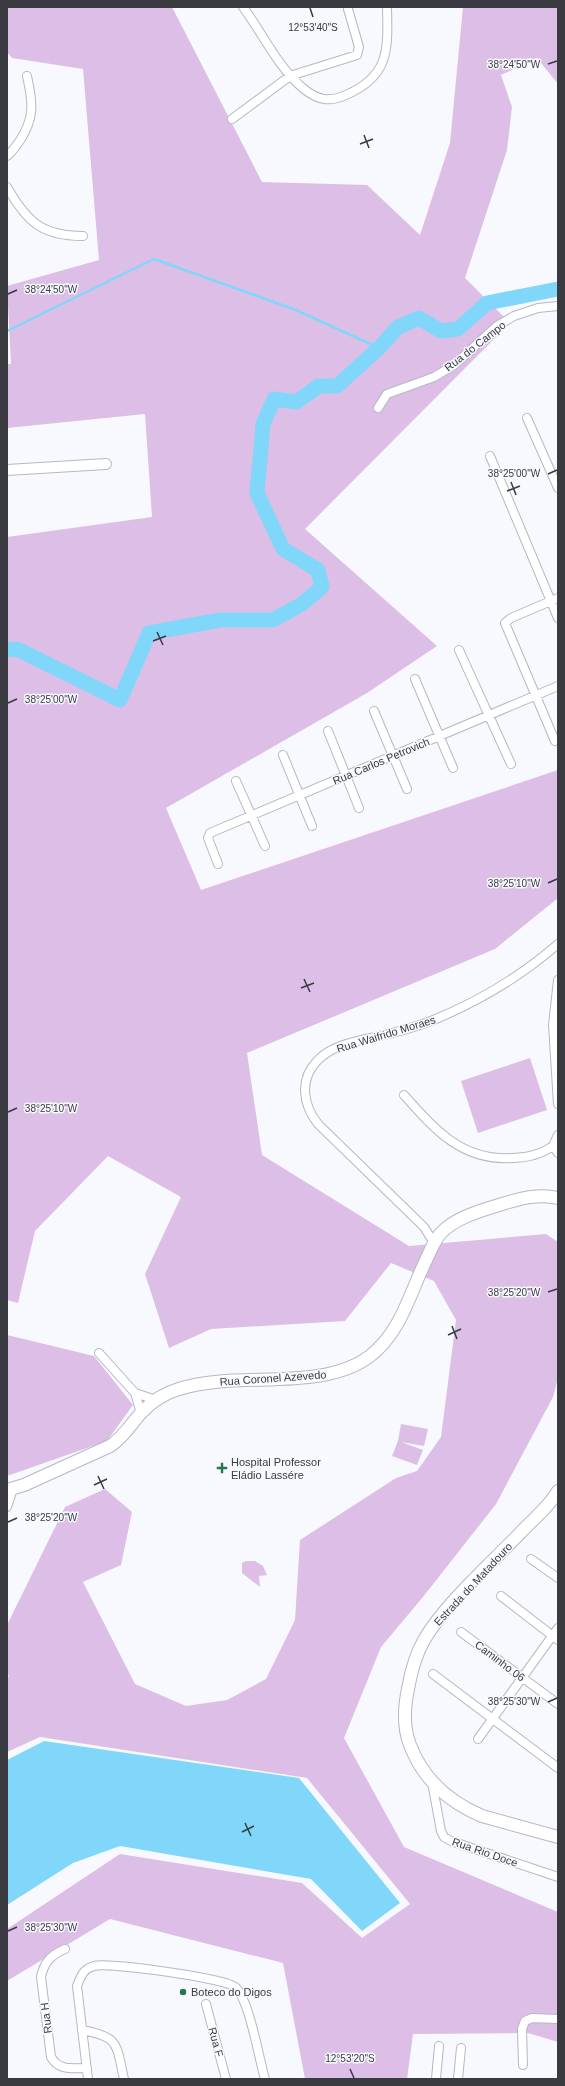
<svg xmlns="http://www.w3.org/2000/svg" width="565" height="2086" viewBox="0 0 565 2086" font-family="Arial,sans-serif">
<style>
.green{fill:#ddbee7}
.water{fill:#80d7f9}
.lines{fill:none;stroke-linecap:round;stroke-linejoin:round}
.stream{stroke:#80d7f9;stroke-width:2.5}
.river{stroke:#80d7f9;stroke-width:15}
.minor-casing{stroke:#b4b8c6;stroke-width:10}
.tertiary-casing{stroke:#b4b8c6;stroke-width:12}
.secondary-casing{stroke:#b4b8c6;stroke-width:14}
.minor{stroke:#fff;stroke-width:8}
.tertiary{stroke:#fff;stroke-width:10}
.secondary{stroke:#fff;stroke-width:12}
.ticks{fill:none;stroke:#393b41;stroke-width:1.5}
.poi-dot{fill:#27794b;stroke:#f7f9ff;stroke-width:1.5}
.labels{text-anchor:middle;dominant-baseline:central;stroke-width:3;stroke-linejoin:round;paint-order:stroke}
.street-label{font-size:11px;fill:#393b41;stroke:#f7f9ff}
.poi-label{font-size:11px;fill:#393b41;stroke:#f7f9ff;text-anchor:start}
.ticks-label{font-size:10px;text-anchor:middle;fill:#393b41;stroke:#f7f9ff;stroke-width:3;stroke-linejoin:round;paint-order:stroke}
</style>
<rect width="100%" height="100%" fill="#f7f9ff"/>
<!-- green -->
<path class="green" d="M7,7H172L262,182L367,185L420,235L450,143L463,7H558V84L537,58L501,75L512,107L507,150L465,278L510,323L305,529L437,646L367,693L166,808L201,890L558,770V898L495,949L247,1053L262,1155L409,1246L546,1234L558,1242V1378L553,1397L496,1504L423,1597L381,1647L344,1738L404,1847L558,1912V2042L528,2033L413,2034L407,2079H305L283,1963L110,1919L7,1981V1929L120,1854L302,1883L362,1938L410,1904L307,1778L40,1737L7,1752V1678L9,1677L7,1672V1625L65,1507L105,1489L132,1512L121,1565L83,1582L135,1684L186,1706L227,1700L266,1679L295,1620L300,1540L396,1478L417,1471L441,1437L456,1320L434,1281L391,1263L345,1321L211,1329L169,1348L145,1274L181,1197L108,1156L35,1231L18,1303L7,1300V537L152,517L145,414L7,428V364H11L7,286L99,260L83,69L12,58L7,52Z
M530,1058L547,1110L478,1133L461,1081Z
M7,1335L94,1356L133,1405L107,1441L7,1476Z
M401,1424L428,1429L424,1446L401,1442L423,1450L417,1465L392,1456L398,1441Z
M246,1561H255L263,1566L267,1575L259,1576L260,1587L242,1573V1563Z"/>
<!-- water -->
<path class="water" d="M44,1741L299,1778L400,1903L362,1931L311,1879L120,1846L73,1863L7,1905V1760Z"/>
<g class="lines">
<!-- stream -->
<path class="stream" d="M7,331L154,259L296,310L379,348"/>
<!-- river -->
<path class="river" d="M7,650L17,649L120,700L149,633L220,620H273L302,604L322,587L318,570L283,549L257,493L263,424L274,399L296,402L319,386H337L379,348L398,327L419,318L441,331L458,329L487,303L558,289"/>
<!-- minor casing -->
<g class="minor-casing">
<path id="minor" d="M243,7C263,34 278,68 304,89C319,101 330,102 346,95C390,76 388,49 387,7
M232,119L290,76L357,55L359,47L348,9
M7,156C12,152 15,147 19,142C35,118 33,103 27,76
M7,187C27,222 42,236 83,236
M378,408L387,394L434,377L454,365L497,326L514,316L538,308L558,306
M527,418L558,488
M490,456L558,618
M459,650L511,764
M415,679L453,768
M374,711L407,789
M328,731L359,808
M555,741L505,623L511,618L558,598
M283,755L312,826
M236,781L265,846
M218,864L208,838L210,833L558,686
M558,980L553,1025L558,1104
M404,1095C435,1130 462,1161 512,1158C528,1158 540,1155 553,1146
M553,1146L558,1135
M553,1146L558,1153
M434,1243L424,1227L318,1124C303,1105 299,1080 317,1061C335,1041 372,1039 396,1032C408,1029 420,1025 431,1021C478,1002 520,977 558,944
M99,1353L135,1393L141,1413
M135,1393L156,1400
M7,1507L13,1489
M531,1559L558,1578
M501,1596L558,1640
M461,1632L558,1704
M433,1674L558,1768
M478,1739L558,1628
M432,1782L441,1831L444,1837L451,1841L558,1877
M65,1949C51,1955 44,1962 41,1977L51,2057C59,2071 72,2068 87,2068
M206,2004L226,2079
M82,2030C120,2037 116,2044 124,2079
M523,2065L522,2029L525,2021L532,2018L558,2019
M88,2079L77,1986C81,1976 83,1969 94,1966C107,1962 225,1978 235,1987C249,1998 259,2059 265,2079
M436,2079L439,2046
M458,2079L461,2048"/>
</g>
<!-- tertiary casing -->
<g class="tertiary-casing">
<path id="tertiary" d="M7,470L106,464"/>
</g>
<!-- secondary casing -->
<g class="secondary-casing">
<path id="secondary" d="M7,1490L24,1485L110,1446C123,1438 131,1424 141,1413C151,1402 165,1393 179,1389C237,1370 321,1393 370,1356C402,1331 410,1292 427,1258C431,1250 434,1241 440,1234C454,1218 480,1211 499,1205C518,1199 538,1193 558,1198
M558,1491C550,1505 537,1516 526,1527C495,1560 446,1602 424,1640C416,1654 411,1672 408,1689C404,1708 403,1727 410,1745C423,1779 449,1802 482,1816L558,1837"/>
</g>
<!-- minor -->
<use href="#minor" class="minor"/>
<!-- tertiary -->
<use href="#tertiary" class="tertiary"/>
<!-- secondary -->
<use href="#secondary" class="secondary"/>
</g>
<!-- ticks -->
<path class="ticks" d="M310,8L313,17M548,64L557,61M364,135L369,148M360,144L373,139M8,294L17,290M548,474L557,470M511,482L516,495M507,491L520,486M157,632L163,645M153,641L166,636M8,703L17,699M548,883L557,879M304,979L310,992M301,988L314,983M8,1112L17,1108M548,1292L557,1289M452,1326L457,1339M448,1335L461,1329M98,1476L104,1489M94,1485L107,1479M8,1522L17,1518M548,1702L557,1698M245,1823L251,1836M242,1832L254,1826M8,1931L17,1927M350,2069L354,2078"/>
<!-- markers -->
<g class="poi-dot">
<path d="M220 1462h4v4h4v4h-4v4h-4v-4h-4v-4h4z"/>
<circle cx="183" cy="1992" r="4"/>
</g>
<g class="labels">
<!-- street labels -->
<g class="street-label">
<text transform="translate(475 346) rotate(-38)">Rua do Campo</text>
<text transform="translate(381 761) rotate(-23)">Rua Carlos Petrovich</text>
<text transform="translate(386 1034) rotate(-17)">Rua Waifrido Moraes</text>
<text transform="translate(273 1378) rotate(-4)">Rua Coronel Azevedo</text>
<text transform="translate(473 1584) rotate(-47)">Estrada do Matadouro</text>
<text transform="translate(500 1661) rotate(37)">Caminho 06</text>
<text transform="translate(485 1852) rotate(19)">Rua Rio Doce</text>
<text transform="translate(46 2018) rotate(-97)">Rua H</text>
<text transform="translate(216 2042) rotate(75)">Rua F</text>
</g>
<!-- poi labels -->
<g class="poi-label">
<text x="231" y="1462">Hospital Professor<tspan x="231" dy="13">Eládio Lassére</tspan></text>
<text x="191" y="1992">Boteco do Digos</text>
</g>
</g>
<g class="ticks-label">
<text x="313" y="31">12°53'40"S</text>
<text x="514" y="68">38°24'50"W</text>
<text x="51" y="293">38°24'50"W</text>
<text x="514" y="477">38°25'00"W</text>
<text x="51" y="703">38°25'00"W</text>
<text x="514" y="887">38°25'10"W</text>
<text x="51" y="1112">38°25'10"W</text>
<text x="514" y="1296">38°25'20"W</text>
<text x="51" y="1521">38°25'20"W</text>
<text x="514" y="1705">38°25'30"W</text>
<text x="51" y="1931">38°25'30"W</text>
<text x="350" y="2062">12°53'20"S</text>
</g>
<!-- border -->
<rect width="565" height="2086" fill="none" stroke="#393b41" stroke-width="16"/>
</svg>
